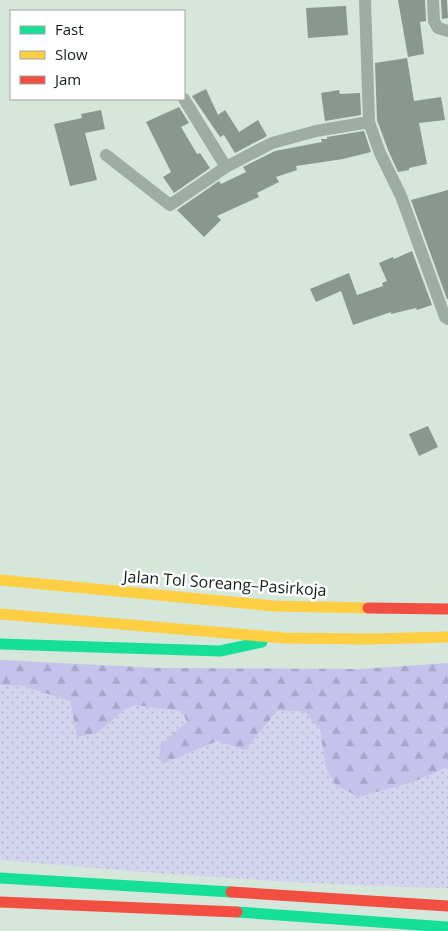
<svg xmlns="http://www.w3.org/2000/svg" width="448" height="931" viewBox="0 0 448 931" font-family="'Open Sans',sans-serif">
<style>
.grass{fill:url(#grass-dots)}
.forest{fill:url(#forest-firs)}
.building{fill:#89978f}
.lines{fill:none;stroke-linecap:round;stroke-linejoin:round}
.street{stroke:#9eaca4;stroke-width:12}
.fast{stroke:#16e098;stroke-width:11}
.slow{stroke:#ffcf43;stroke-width:11}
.jam{stroke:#f24e42;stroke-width:11}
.labels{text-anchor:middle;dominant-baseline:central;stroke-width:5;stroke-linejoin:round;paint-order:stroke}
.street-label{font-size:16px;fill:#121e17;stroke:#fff}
</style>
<defs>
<pattern id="grass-dots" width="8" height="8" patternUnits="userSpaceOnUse" patternTransform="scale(1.25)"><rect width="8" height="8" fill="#d3d4ed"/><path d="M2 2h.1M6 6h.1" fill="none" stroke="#b4b6ca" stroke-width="1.8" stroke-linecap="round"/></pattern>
<pattern id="forest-firs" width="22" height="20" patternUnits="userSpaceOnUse" patternTransform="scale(1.25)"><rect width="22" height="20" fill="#c5c2ec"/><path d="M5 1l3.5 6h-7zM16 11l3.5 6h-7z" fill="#a8a6ca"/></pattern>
</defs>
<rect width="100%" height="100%" fill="#d5e6db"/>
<!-- grass -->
<path class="grass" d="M0,685L23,686L70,701L77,736L98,733L122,711L135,705L182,711L187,722L165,763L217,741L245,750L277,711C285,711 298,709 305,713C323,723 323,750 326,768L413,782L448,767V888C298,885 149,873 0,860Z"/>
<!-- forest -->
<path class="forest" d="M0,660L159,668L361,669L448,663V767L413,782L358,797L335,784L326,768L320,730L306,713L299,711H277L245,750L217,741L165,763L159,759L161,744L187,722L182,711L135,705L122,711L98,733L77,737L70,701L23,686L0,685Z"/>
<!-- building -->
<path class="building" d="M398,0H425L426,21L420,22L424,54L408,57Z
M441,0H447L448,18L442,19Z
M346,6L348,35L308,38L306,8Z
M407,58L414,101L441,97L445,120L419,123L427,164L409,168V170L398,172L388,150L377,120L375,63Z
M206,89L218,115L225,110L239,132L258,120L267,136L235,153L224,135L220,137L192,96Z
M339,90L340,94L360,93L361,115L325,121L321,93Z
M179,107L189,123L181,127L197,154L200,153L210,168L174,193L163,177L171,172L146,122Z
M101,110L105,129L85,133L97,180L70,186L54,124L82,118L81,114Z
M364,131L371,152L343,159L296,166L297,170L276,177L279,182L257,193L259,197L217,216L221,220L204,237L177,210L219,181L221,184L246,172L243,167L275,151L322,142L321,139H327V137Z
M448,190V299H447L411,200Z
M412,251L432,305L417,310L416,308L391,314V312L353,325L341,291L316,302L310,289L349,273L357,295L383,286L382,283L387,281L379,263L393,257L394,259Z
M428,426L438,447L419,456L409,434Z"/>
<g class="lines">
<!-- street -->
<path class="street" d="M365,0L369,122L380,153L401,196L445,317L448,319
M433,0L434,21L438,28L448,31
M184,99L226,167
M106,155L170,205L226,167L272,143L316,131L369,122"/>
<!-- fast -->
<path class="fast" d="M0,644L220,651L262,642
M0,878L231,892
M237,912L448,927"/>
<!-- slow -->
<path class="slow" d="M0,580L274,606L368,608
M0,614L285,638L368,639L448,637"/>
<!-- jam -->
<path class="jam" d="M368,608L448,609
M231,892L448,906
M0,902L237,912"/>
</g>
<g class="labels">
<!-- street labels -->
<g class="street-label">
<text transform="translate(225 583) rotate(4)">Jalan Tol Soreang–Pasirkoja</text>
</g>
</g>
<!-- legend -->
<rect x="10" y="10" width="175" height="90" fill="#ffffff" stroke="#a0a5a2"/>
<rect x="20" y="26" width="25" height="8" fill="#16e098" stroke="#a0a5a2"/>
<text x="55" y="35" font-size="15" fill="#121e17">Fast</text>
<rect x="20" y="51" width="25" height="8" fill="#ffcf43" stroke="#a0a5a2"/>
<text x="55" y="60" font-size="15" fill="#121e17">Slow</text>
<rect x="20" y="76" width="25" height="8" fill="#f24e42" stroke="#a0a5a2"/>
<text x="55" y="85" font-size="15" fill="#121e17">Jam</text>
</svg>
